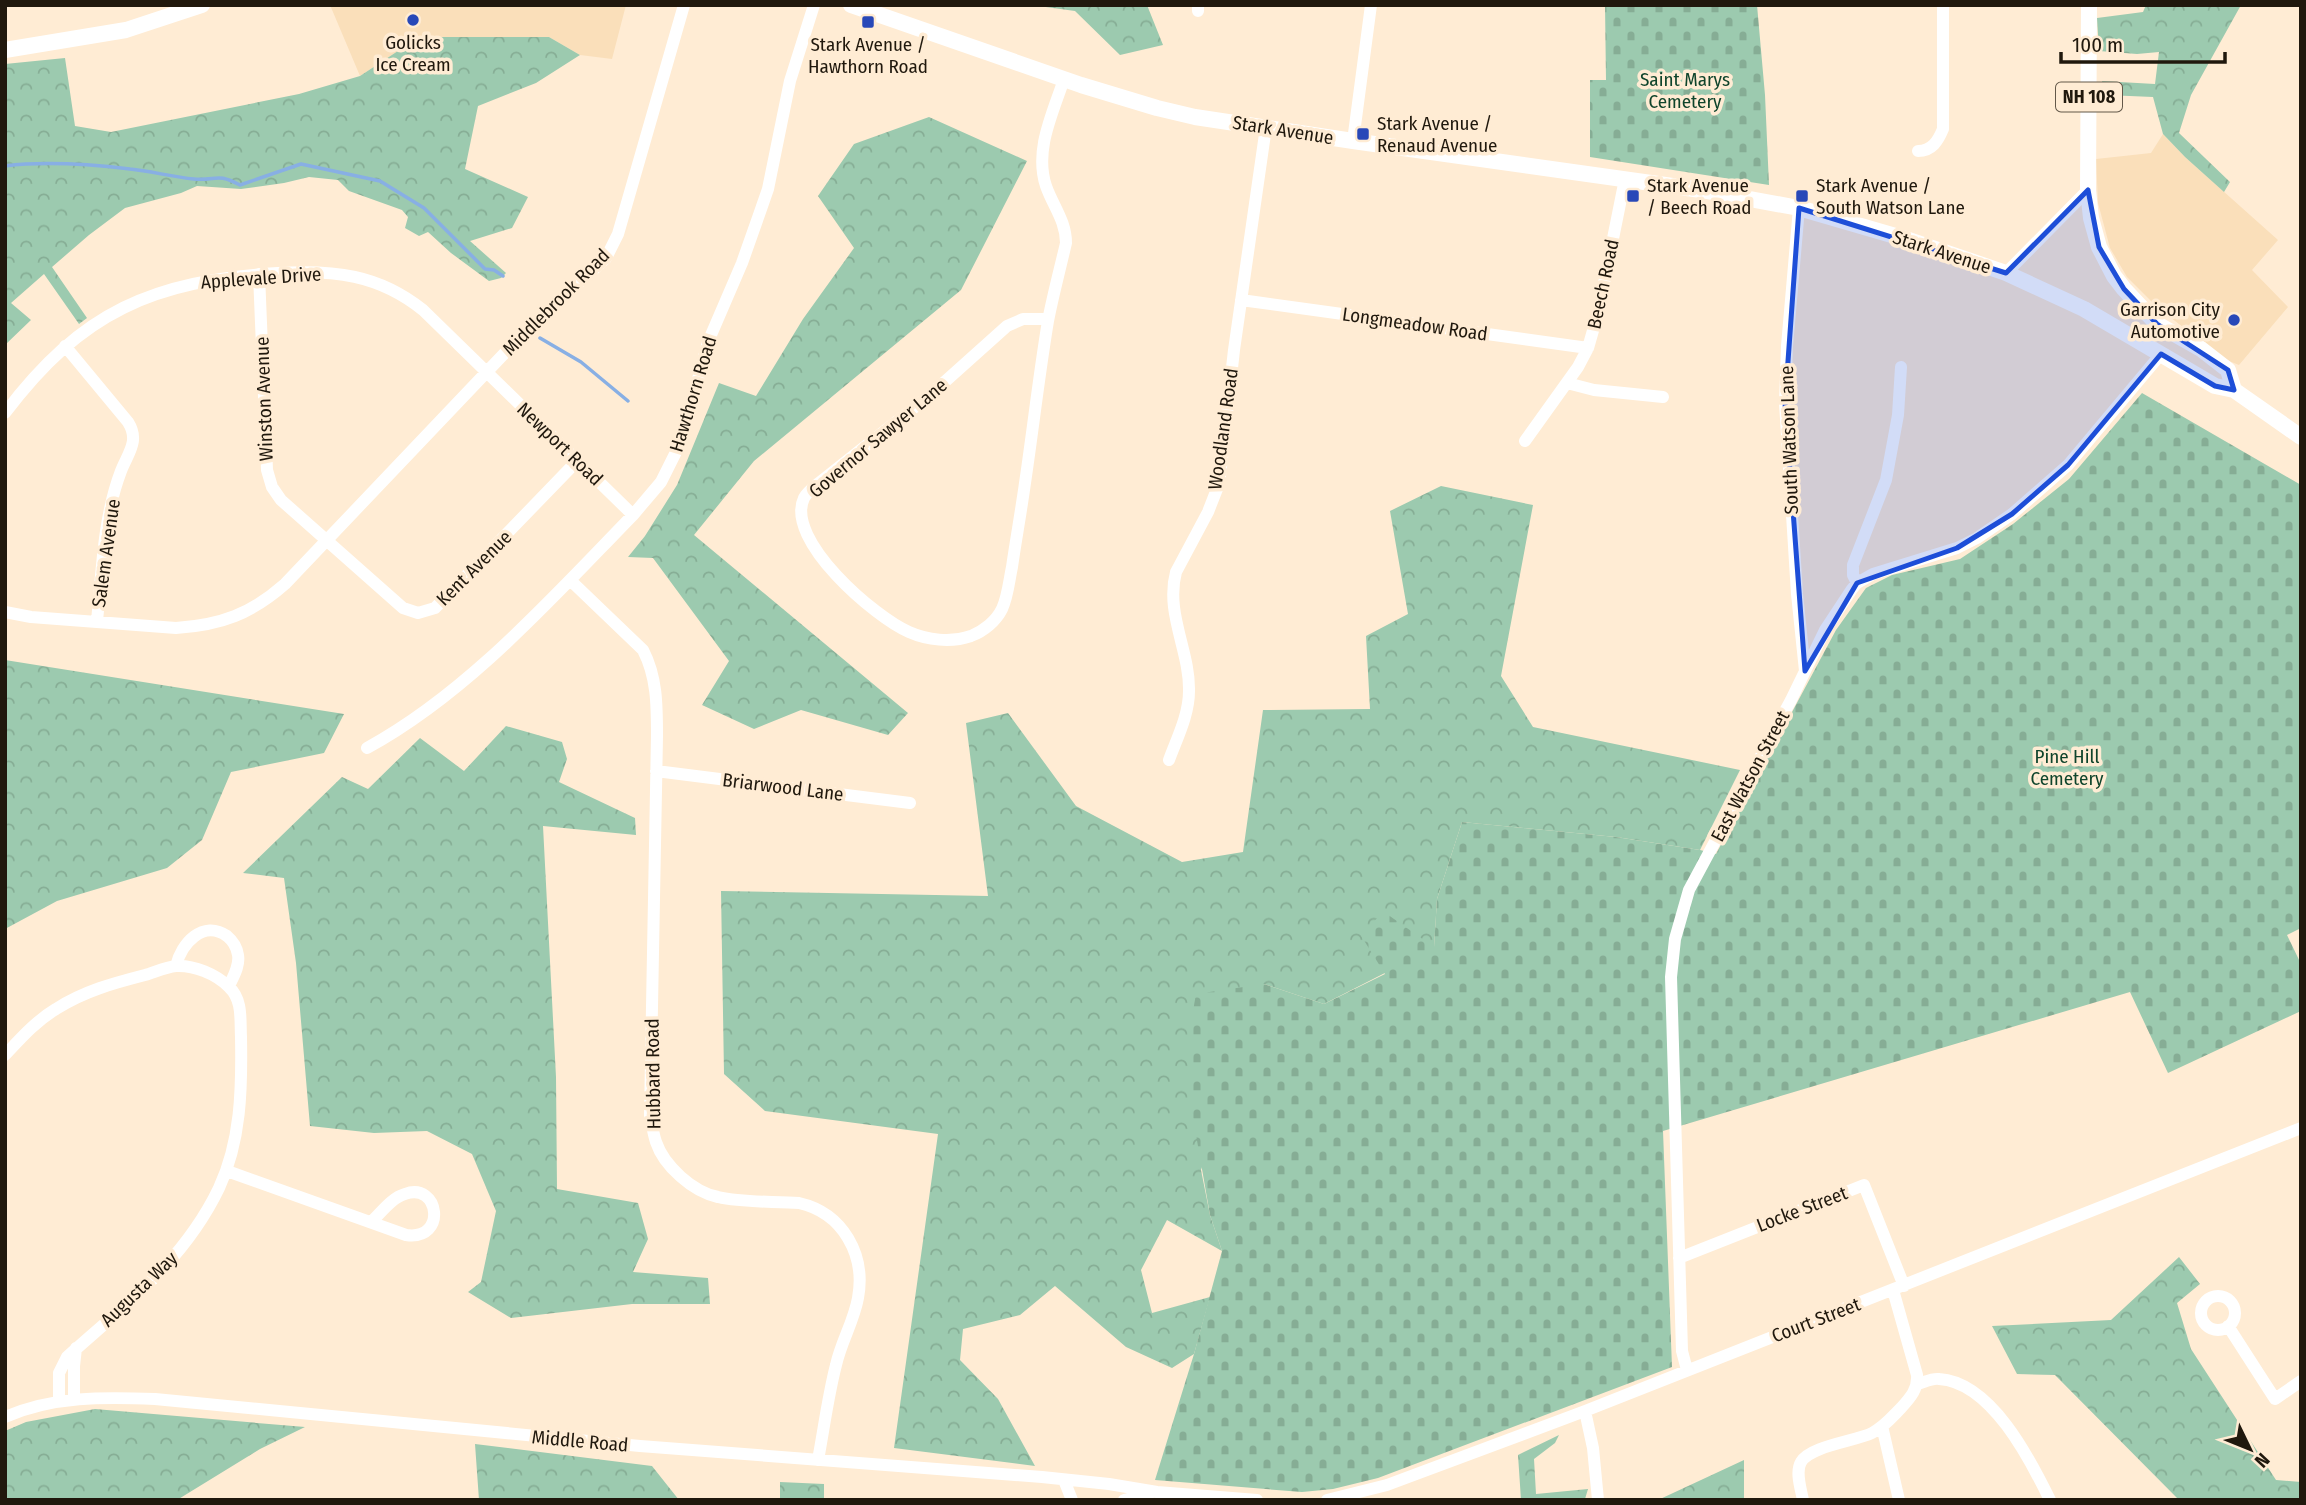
<svg xmlns="http://www.w3.org/2000/svg" width="2306" height="1505" viewBox="0 0 2306 1505" font-family="'Fira Sans Condensed',sans-serif">
<style>
.built{fill:#fadfba}
.forest{fill:url(#forest-crowns)}
.cemetery{fill:url(#cemetery-stones)}
.lines{fill:none;stroke-linecap:round;stroke-linejoin:round}
.stream{stroke:#88afe4;stroke-width:3.5}
.minor{stroke:#fff;stroke-width:12}
.major{stroke:#fff;stroke-width:16}
.marked{fill:#1d4ed8;fill-opacity:0.2;stroke:#1d4ed8;stroke-width:5;stroke-linejoin:round}
.poi-dot{fill:#2848b8;stroke:#ffecd4;stroke-width:2.5}
.labels{text-anchor:middle;dominant-baseline:central;stroke-width:7;stroke-linejoin:round;paint-order:stroke}
.shield{fill:#ffecd4;stroke:#635849;stroke-width:2}
.shield-label{font-size:18px;font-weight:bold;fill:#20180d}
.poi-label{font-size:19px;fill:#20180d;stroke:#ffecd4;text-anchor:start}
.park-label{font-size:19px;fill:#0f442b;stroke:#ffecd4}
.street-label{font-size:19px;fill:#20180d;stroke:#ffecd4}
</style>
<defs>
<pattern id="forest-crowns" width="20" height="18" patternUnits="userSpaceOnUse" patternTransform="scale(1.75)"><rect width="20" height="18" fill="#9ccaaf"/><path d="M2 6a3 3 0 1 1 6 0M12 15a3 3 0 1 1 6 0" fill="none" stroke="#86ad95"/></pattern>
<pattern id="cemetery-stones" width="16" height="16" patternUnits="userSpaceOnUse" patternTransform="scale(1.75)"><rect width="16" height="16" fill="#9ccaaf"/><path d="M2 7V4a2 2 0 0 1 4 0v3zM10 15v-3a2 2 0 0 1 4 0v3z" fill="#86ad95"/></pattern>
</defs>
<rect width="100%" height="100%" fill="#ffecd4"/>
<!-- built -->
<path class="built" d="M330,5H626L612,59L580,55L549,37L407,45L360,76Z
M2163,134L2185,157L2278,240L2252,270L2288,307L2239,365L2224,359L2157,307L2127,277L2110,248L2098,203L2096,159L2151,153Z"/>
<!-- forest -->
<path class="forest" d="M1031,5H1147L1163,45L1120,55L1075,11Z
M2146,5H2241L2191,95L2179,133L2230,182L2224,192L2185,157L2163,134L2153,97L2106,95L2102,81L2155,84L2159,52L2137,54L2099,51L2097,18L2143,12Z
M438,37H549L580,55L536,83L478,106L465,169L528,197L512,228L470,241L506,273L501,278L489,281L451,253L428,232L419,236L405,228L408,217L402,210L349,191L338,180L309,177L284,183L241,189L197,186L181,193L125,208L89,235L52,267L87,318L79,324L44,274L11,303L31,320L5,345V64L65,58L75,126L111,132L299,94L360,76L407,45Z
M929,117L1027,161L961,290L754,461L694,535L908,713L888,735L801,710L754,729L702,705L729,661L653,558L628,557L645,536L677,485L719,383L756,396L803,319L854,248L818,196L854,144Z
M1441,486L1533,505L1501,676L1533,727L1740,770L1700,850L1616,837L1462,822L1437,899L1434,948L1324,1004L1264,984L1201,1170L1210,1215L1222,1251L1167,1220L1141,1270L1152,1313L1210,1297L1194,1354L1172,1368L1126,1347L1055,1286L1020,1315L963,1329L960,1360L998,1399L1035,1466L894,1448L938,1134L765,1111L724,1074L721,891L988,896L966,723L1008,713L1076,806L1182,862L1243,852L1263,710L1370,709L1366,636L1408,614L1390,511Z
M5,660L344,714L324,753L231,772L202,840L167,868L57,901L5,929Z
M506,726L562,742L567,759L559,782L635,818L636,835L543,826L556,1077L557,1189L638,1203L648,1239L633,1272L708,1278L710,1304H632L511,1318L468,1292L481,1282L496,1211L472,1154L427,1131L374,1133L310,1126L296,963L284,878L243,873L342,777L368,789L420,738L464,771Z
M2179,1257L2200,1284L2177,1303L2191,1349L2276,1480L2301,1482V1500H2179L2055,1375L2017,1374L1992,1326L2111,1320Z
M95,1409L305,1427L260,1449L177,1500H5V1431L26,1422Z
M1559,1435L1555,1443L1534,1459L1536,1494L1588,1489L1585,1499L1521,1500L1518,1455Z
M475,1444L652,1466L679,1500H479Z
M1744,1460V1500H1658Z
M780,1482L824,1484V1500H780Z"/>
<!-- cemetery -->
<path class="cemetery" d="M1605,5H1757L1765,95L1769,185L1590,157V80H1606Z
M2142,393L2301,485V928L2287,935L2301,964V1011L2168,1073L2130,992L1663,1131L1672,1367L1378,1478L1333,1489L1302,1492L1155,1480L1194,1354L1222,1251L1210,1215L1191,1106L1190,1028L1196,994L1264,984L1324,1004L1385,974L1360,934L1384,912L1434,947L1437,899L1462,822L1616,837L1700,850L1716,854L1836,630L1866,588L1892,575L1960,559L2013,524L2069,479Z"/>
<g class="lines">
<!-- stream -->
<path class="stream" d="M5,166C46,161 88,164 130,169C151,171 172,177 194,179C217,181 216,172 240,185L301,164L380,181L424,208L485,269L494,270L503,276
M540,338L581,362L628,401"/>
<!-- minor -->
<path class="minor" d="M1198,5V11
M1353,141L1371,5
M1918,151C1932,151 1938,141 1943,129V5
M1799,208L1787,346L1785,403L1797,594L1805,671
M2006,273L2088,190
M259,274L267,470L272,487L281,500L403,608L418,613L435,608L578,460
M1241,300L1588,348
M1048,319H1023L1007,326L930,395L819,483C814,487 807,492 804,498C784,540 876,618 909,632C927,640 951,643 971,636C984,631 996,621 1002,609C1008,596 1009,581 1012,567C1016,539 1021,512 1025,483C1033,429 1039,375 1048,321C1053,295 1060,269 1066,243C1066,221 1053,206 1046,186C1034,150 1053,113 1064,79
M65,346L128,422C140,441 128,453 121,471C103,518 102,571 97,621
M1567,383L1594,390L1663,397
M5,413C82,311 153,281 278,273C334,270 378,274 423,310L633,515
M1525,441L1578,367L1588,348L1598,313L1625,179
M570,580L643,650C657,677 657,705 657,736L650,1115C652,1124 653,1133 656,1142C664,1166 693,1192 718,1197C744,1203 773,1201 799,1203C843,1213 866,1255 858,1298C854,1321 841,1342 836,1365C828,1396 824,1428 818,1460
M1857,583L1853,575V565L1886,480L1898,415L1901,367
M5,612L31,617L176,628C221,625 251,614 285,584L521,336L606,258L618,234L684,5
M367,748C468,693 553,597 633,515L661,482L681,442L708,342L742,263L760,212L768,189L790,81L814,5
M1169,760C1177,738 1189,715 1189,691C1190,651 1165,613 1176,572L1208,512L1217,489L1220,476L1234,350L1266,127
M656,771L910,803
M176,966C181,944 203,919 227,936C233,941 237,948 238,955C240,966 233,977 229,986
M5,1055C21,1038 36,1021 56,1009C84,991 114,983 145,975C155,972 166,967 176,966C194,965 216,974 229,987C243,1000 240,1020 241,1037C242,1089 241,1141 219,1188C184,1261 125,1305 67,1357L59,1373V1401
M227,1171L406,1235C448,1241 439,1181 405,1194C391,1198 381,1213 371,1222
M1679,1258L1864,1185L1904,1286
M2201 1313a17 17 0 1 1 34 0a17 17 0 1 1-34 0Z
M2228,1326L2275,1399L2301,1381
M1687,1370L1682,1351L1671,977L1675,939L1689,890L1791,700L1825,630L1852,589L1857,583L1873,574L1957,548L1977,538L2012,514L2068,465L2161,354
M1918,1384C1925,1382 1932,1378 1939,1379C1991,1382 2030,1459 2050,1500
M74,1400V1366L76,1348
M1585,1411L1593,1448L1598,1500
M5,1417C53,1396 104,1397 155,1399L640,1446L1042,1477L1109,1484L1157,1492L1257,1500
M1882,1426L1899,1500
M1064,1480L1072,1500
M1124,1500L1149,1494
M1327,1500L1387,1485L1585,1411L2301,1128
M1803,1500C1801,1489 1795,1472 1801,1462C1810,1446 1856,1441 1872,1433C1884,1427 1892,1417 1901,1408C1911,1397 1918,1389 1917,1375L1893,1290"/>
<!-- major -->
<path class="major" d="M851,5L1081,85L1157,108L1195,117L1353,141L1701,190L1799,208L1909,240L2006,273L2084,309L2215,386L2234,390
M2089,5L2088,190L2091,218L2099,247L2114,276L2124,289L2157,324L2201,349L2228,370L2234,390L2301,437
M5,50L126,30L202,5"/>
</g>
<!-- marked area -->
<path class="marked" d="M2088,190L2099,247L2124,289L2157,324L2228,370L2234,390L2215,386L2161,354L2068,465L2012,514L1957,548L1857,583L1805,671L1785,403L1799,208L2006,273Z"/>
<!-- markers -->
<g class="poi-dot">
<circle cx="413" cy="20" r="7"/>
<rect x="861" y="15" width="14" height="14" rx="3.5"/>
<rect x="1356" y="127" width="14" height="14" rx="3.5"/>
<rect x="1626" y="189" width="14" height="14" rx="3.5"/>
<rect x="1795" y="189" width="14" height="14" rx="3.5"/>
<circle cx="2234" cy="320" r="7"/>
</g>
<g class="labels">
<!-- shield labels -->
<rect class="shield" x="2056" y="82.5" width="66" height="29" rx="5"/>
<g class="shield-label">
<text x="2089" y="97">NH 108</text>
</g>
<!-- poi labels -->
<g class="poi-label">
<text x="413" y="42" text-anchor="middle">Golicks<tspan x="413" dy="22">Ice Cream</tspan></text>
<text x="868" y="44" text-anchor="middle">Stark Avenue /<tspan x="868" dy="22">Hawthorn Road</tspan></text>
<text x="1377" y="123">Stark Avenue /<tspan x="1377" dy="22">Renaud Avenue</tspan></text>
<text x="1647" y="185">Stark Avenue<tspan x="1647" dy="22">/ Beech Road</tspan></text>
<text x="1816" y="185">Stark Avenue /<tspan x="1816" dy="22">South Watson Lane</tspan></text>
<text x="2220" y="309" text-anchor="end">Garrison City<tspan x="2220" dy="22">Automotive</tspan></text>
</g>
<!-- park labels -->
<g class="park-label">
<text x="1685" y="79">Saint Marys<tspan x="1685" dy="22">Cemetery</tspan></text>
<text x="2067" y="756">Pine Hill<tspan x="2067" dy="22">Cemetery</tspan></text>
</g>
<!-- street labels -->
<g class="street-label">
<text transform="translate(1283 130) rotate(9)">Stark Avenue</text>
<text transform="translate(1942 252) rotate(18)">Stark Avenue</text>
<text transform="translate(261 278) rotate(-4)">Applevale Drive</text>
<text transform="translate(1603 284) rotate(-78)">Beech Road</text>
<text transform="translate(556 302) rotate(-45)">Middlebrook Road</text>
<text transform="translate(1415 324) rotate(8)">Longmeadow Road</text>
<text transform="translate(693 394) rotate(-73)">Hawthorn Road</text>
<text transform="translate(264 399) rotate(-92)">Winston Avenue</text>
<text transform="translate(1223 429) rotate(-82)">Woodland Road</text>
<text transform="translate(878 438) rotate(-40)">Governor Sawyer Lane</text>
<text transform="translate(1789 440) rotate(-92)">South Watson Lane</text>
<text transform="translate(560 444) rotate(44)">Newport Road</text>
<text transform="translate(106 553) rotate(-82)">Salem Avenue</text>
<text transform="translate(474 568) rotate(-45)">Kent Avenue</text>
<text transform="translate(1750 776) rotate(-62)">East Watson Street</text>
<text transform="translate(783 787) rotate(7)">Briarwood Lane</text>
<text transform="translate(653 1074) rotate(-91)">Hubbard Road</text>
<text transform="translate(1802 1209) rotate(-21)">Locke Street</text>
<text transform="translate(139 1289) rotate(-44)">Augusta Way</text>
<text transform="translate(1816 1320) rotate(-21)">Court Street</text>
<text transform="translate(580 1441) rotate(5)">Middle Road</text>
</g>
</g>
<!-- border -->
<rect width="2306" height="1505" fill="none" stroke="#20180d" stroke-width="14"/>
<!-- north arrow -->
<g transform="translate(2250 1449) rotate(133)" stroke="#ffecd4" stroke-width="5" paint-order="stroke">
<path d="M0-5L12 26L0 18L-12 26Z" fill="#20180d"/>
<text y="-10" font-size="19" font-weight="bold" text-anchor="middle" fill="#20180d">N</text>
</g>
<!-- scale -->
<path d="M2061 52v10h164v-10" fill="none" stroke="#20180d" stroke-width="3.5"/>
<text x="2072" y="52" font-size="21" fill="#20180d" stroke="#ffecd4" stroke-width="5" paint-order="stroke">100 m</text>
</svg>
